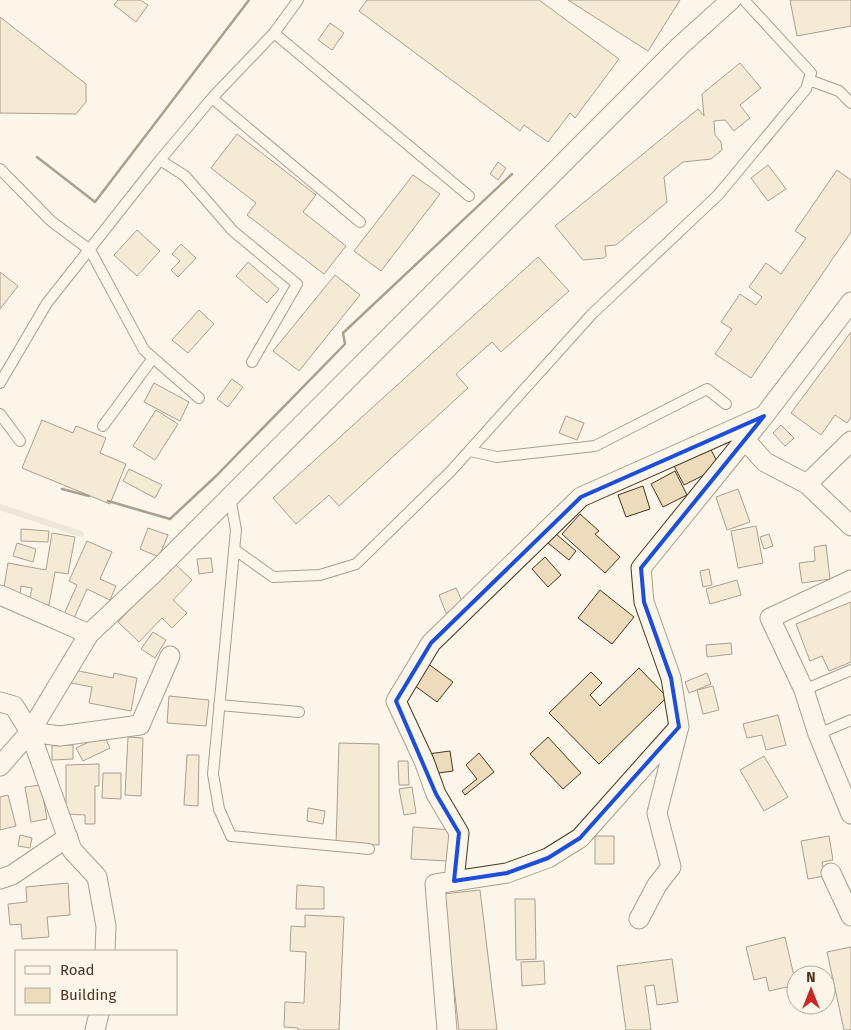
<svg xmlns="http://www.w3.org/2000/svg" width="851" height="1030" viewBox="0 0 851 1030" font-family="'Fira Sans',sans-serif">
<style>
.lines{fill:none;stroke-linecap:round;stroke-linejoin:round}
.stream{stroke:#dcd4c6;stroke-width:6}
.building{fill:#ecdcbc;stroke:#4a3520}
.lane-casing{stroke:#4a3520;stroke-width:12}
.street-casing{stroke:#4a3520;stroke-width:21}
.lane{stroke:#fbf6e9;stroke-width:10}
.street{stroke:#fbf6e9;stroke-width:19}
.wall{stroke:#4a3520;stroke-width:2.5}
.marked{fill:none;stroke:#1d4ed8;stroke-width:4;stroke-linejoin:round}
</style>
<rect width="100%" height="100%" fill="#fbf6e9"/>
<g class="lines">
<!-- stream -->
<path class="stream" d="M0,507L81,534"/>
</g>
<!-- building -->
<path class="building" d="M118,0H140L148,5L136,22L114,5Z
M367,0H539L619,59L575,118L570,113L548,142L524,125L520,131L359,11Z
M568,0H680L648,51Z
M790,0H851V26L797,36Z
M0,17L86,84V102L76,114L0,113Z
M330,23L344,33L332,50L318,40Z
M740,63L761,88L740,105L750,118L734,131L725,120L714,121L715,135L721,142L722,150L711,159L683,162L664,177L667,202L616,245L605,246L606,256L604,258L583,260L555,226L698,109L704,116L702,94Z
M237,134L316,195L303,212L346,246L324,274L247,215L256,203L211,168Z
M498,162L506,168L498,180L490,174Z
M768,165L786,189L768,201L751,178Z
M837,170L851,180V232L751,378L715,354L732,329L721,322L740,294L756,305L762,297L749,287L766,263L781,274L806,238L795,231Z
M413,175L440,194L381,271L354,251Z
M137,230L160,251L137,276L114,255Z
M181,244L196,258L178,277L171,270L180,261L172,254Z
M538,257L569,291L501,352L492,342L456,374L468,388L339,506L329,495L296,524L273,498Z
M248,262L279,289L267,303L236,276Z
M0,272L18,286L0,309Z
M335,275L360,295L299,371L273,351Z
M199,310L214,324L188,353L172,340Z
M851,332V417L847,423L835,415L821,435L791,413Z
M232,379L243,387L228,407L217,399Z
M154,383L189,402L180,421L144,402Z
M156,410L178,424L155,460L133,446Z
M566,416L584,423L577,440L559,433Z
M42,420L73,433L76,426L106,438L100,453L126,464L110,504L22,468Z
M781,425L794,438L785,446L773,433Z
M710,448L720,467L684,485L674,466Z
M129,469L162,485L155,498L123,481Z
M675,471L687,495L663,507L651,484Z
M643,486L650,509L626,517L618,495Z
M738,489L750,522L727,530L716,497Z
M580,514L599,531L595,534L620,557L605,573L562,534Z
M756,526L763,563L738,568L731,531Z
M148,528L168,535L159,557L140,549Z
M21,529L49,531L48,542L21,541Z
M52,533L75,537L68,574L55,572L49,605L29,602L32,588L21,586L20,595L3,593L8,563L46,570Z
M556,534L576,551L569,560L548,543Z
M769,534L773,546L764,549L760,537Z
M87,541L112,552L100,579L116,586L110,600L87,589L71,625L61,621L77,585L69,581Z
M17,543L36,549L33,562L13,556Z
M826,545L830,579L802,583L799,563L815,561L814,547Z
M545,557L561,575L548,587L532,569Z
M211,558L213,572L199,574L197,559Z
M174,563L192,580L173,600L187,613L172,628L162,618L139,642L118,622Z
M709,569L712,585L703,587L700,571Z
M737,580L741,595L710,604L706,589Z
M456,588L464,605L446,613L439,595Z
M600,590L634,617L612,644L578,618Z
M851,602V662L829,671L822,656L810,661L796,624Z
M153,632L166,640L155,658L141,649Z
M731,643L732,654L707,657L706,645Z
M427,663L453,682L437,702L411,683Z
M639,668L667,697L599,764L549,713L591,672L602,683L590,695L600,706Z
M74,670L113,678L114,673L137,678L131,711L89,703L92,687L71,683Z
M707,673L711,684L689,693L685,682Z
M713,686L719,710L703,714L697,690Z
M169,696L209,700L206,726L167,723Z
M778,715L786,745L766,750L762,735L747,738L743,724Z
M104,735L110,748L83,761L76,748Z
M128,737L143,738L141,796L125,795Z
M548,737L581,773L563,789L530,754Z
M339,743L379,744V845L336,844Z
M73,745V759L52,760V746Z
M450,751L453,771L431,774L428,754Z
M479,753L494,772L465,795L462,791L477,779L466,765Z
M187,755H199L198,806L184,805Z
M764,756L788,797L764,811L740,770Z
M398,761H408L409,785H399Z
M99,764V786H95V824H85V815L66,814V765Z
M103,773H121V799L102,798Z
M41,785L47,819L31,822L25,787Z
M412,787L416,813L404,815L399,789Z
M8,795L16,826L0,830V797Z
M308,808L325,811L323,824L307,821Z
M413,827L451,830L448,861L411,859Z
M20,835L32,838L30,848L18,846Z
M595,836H614V864H595Z
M829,836L833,860L822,862L825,876L808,879L801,841Z
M68,883L70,915L47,917L49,937L22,939L21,924L10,925L8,904L27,902L26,887Z
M297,885L324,887V909H296Z
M480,890L497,1030H459L443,894Z
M515,899H535L536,959L516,960Z
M305,915L344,917L339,1030H298V1028L284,1027L285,1002L304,1003L306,952L290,951L291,926L305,927Z
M785,937L796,985L769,991L766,977L754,980L746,947Z
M851,947V1030H844L827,952Z
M672,959L678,1002L657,1005L654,985L645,986L651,1030H626L617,966Z
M544,961L545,984L522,986L521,962Z"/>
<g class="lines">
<!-- lane casing -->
<g class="lane-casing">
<path id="lane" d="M274,33L469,196
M809,80L839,91L851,103
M212,98L360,222
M160,160L185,176L233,231L297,284L252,362
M0,169L51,221L90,250L144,350L199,398
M0,383L47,303L160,160L212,98L274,33L298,0
M0,414L20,441
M103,426L153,358
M470,451L497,457L595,446L707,389L726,404
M230,497L236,530L213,774L219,809L231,836L369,849
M234,549L273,577L320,575L356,564L451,471L592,314L718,195L806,89L811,73L744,0
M804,690L851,670
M219,705L299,712
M818,734L851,720"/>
</g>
<!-- street casing -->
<g class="street-casing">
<path id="street" d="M745,440L765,462L807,484L851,441
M807,484L851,526
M851,580L770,618L804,690L818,734L851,814
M0,595L89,634
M0,702L14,706L30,732L60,736L140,725L170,656
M30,732L72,850L97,877L106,926L105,951
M0,766L30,732L89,634L157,570L680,46L731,0
M831,873L851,916
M0,879L12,875L68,837
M454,881L459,833L436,794L424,761L396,701L431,643L581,497L761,417
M639,919L657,885L671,867L657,813L678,730
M95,1030L99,1014
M447,1030L435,884L507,873L548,858L580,838L679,727L671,678L644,602L641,568L764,416L851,302"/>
</g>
<!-- lane -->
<use href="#lane" class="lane"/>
<!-- street -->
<use href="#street" class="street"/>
<!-- wall -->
<path class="wall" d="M37,157L95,202L249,0
M62,489L89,496
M108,501L170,519L216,476L345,344L343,333L512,174"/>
</g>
<!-- marked area -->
<path d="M0 0H851V1030H0ZM764,416L641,568L644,602L671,678L679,727L580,838L548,858L507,873L454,881L459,833L436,794L396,701L431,643L581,497Z" fill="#fbf6e9" fill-opacity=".55" fill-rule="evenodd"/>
<path class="marked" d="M764,416L641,568L644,602L671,678L679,727L580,838L548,858L507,873L454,881L459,833L436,794L396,701L431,643L581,497Z"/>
<!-- legend -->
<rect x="15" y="950" width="162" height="65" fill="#fbf6e9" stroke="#b4a999"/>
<rect x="25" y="966" width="25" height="8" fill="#fbf6e9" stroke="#b4a999"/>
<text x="60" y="975" font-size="15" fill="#4a3520">Road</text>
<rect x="25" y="988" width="25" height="15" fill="#ecdcbc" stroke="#b4a999"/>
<text x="60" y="1000" font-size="15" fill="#4a3520">Building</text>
<!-- north arrow -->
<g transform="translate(811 990)"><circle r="24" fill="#fbf6e9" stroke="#b4a999"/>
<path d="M0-4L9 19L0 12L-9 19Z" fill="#c62828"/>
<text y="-8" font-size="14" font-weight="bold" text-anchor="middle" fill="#4a3520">N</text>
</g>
</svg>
